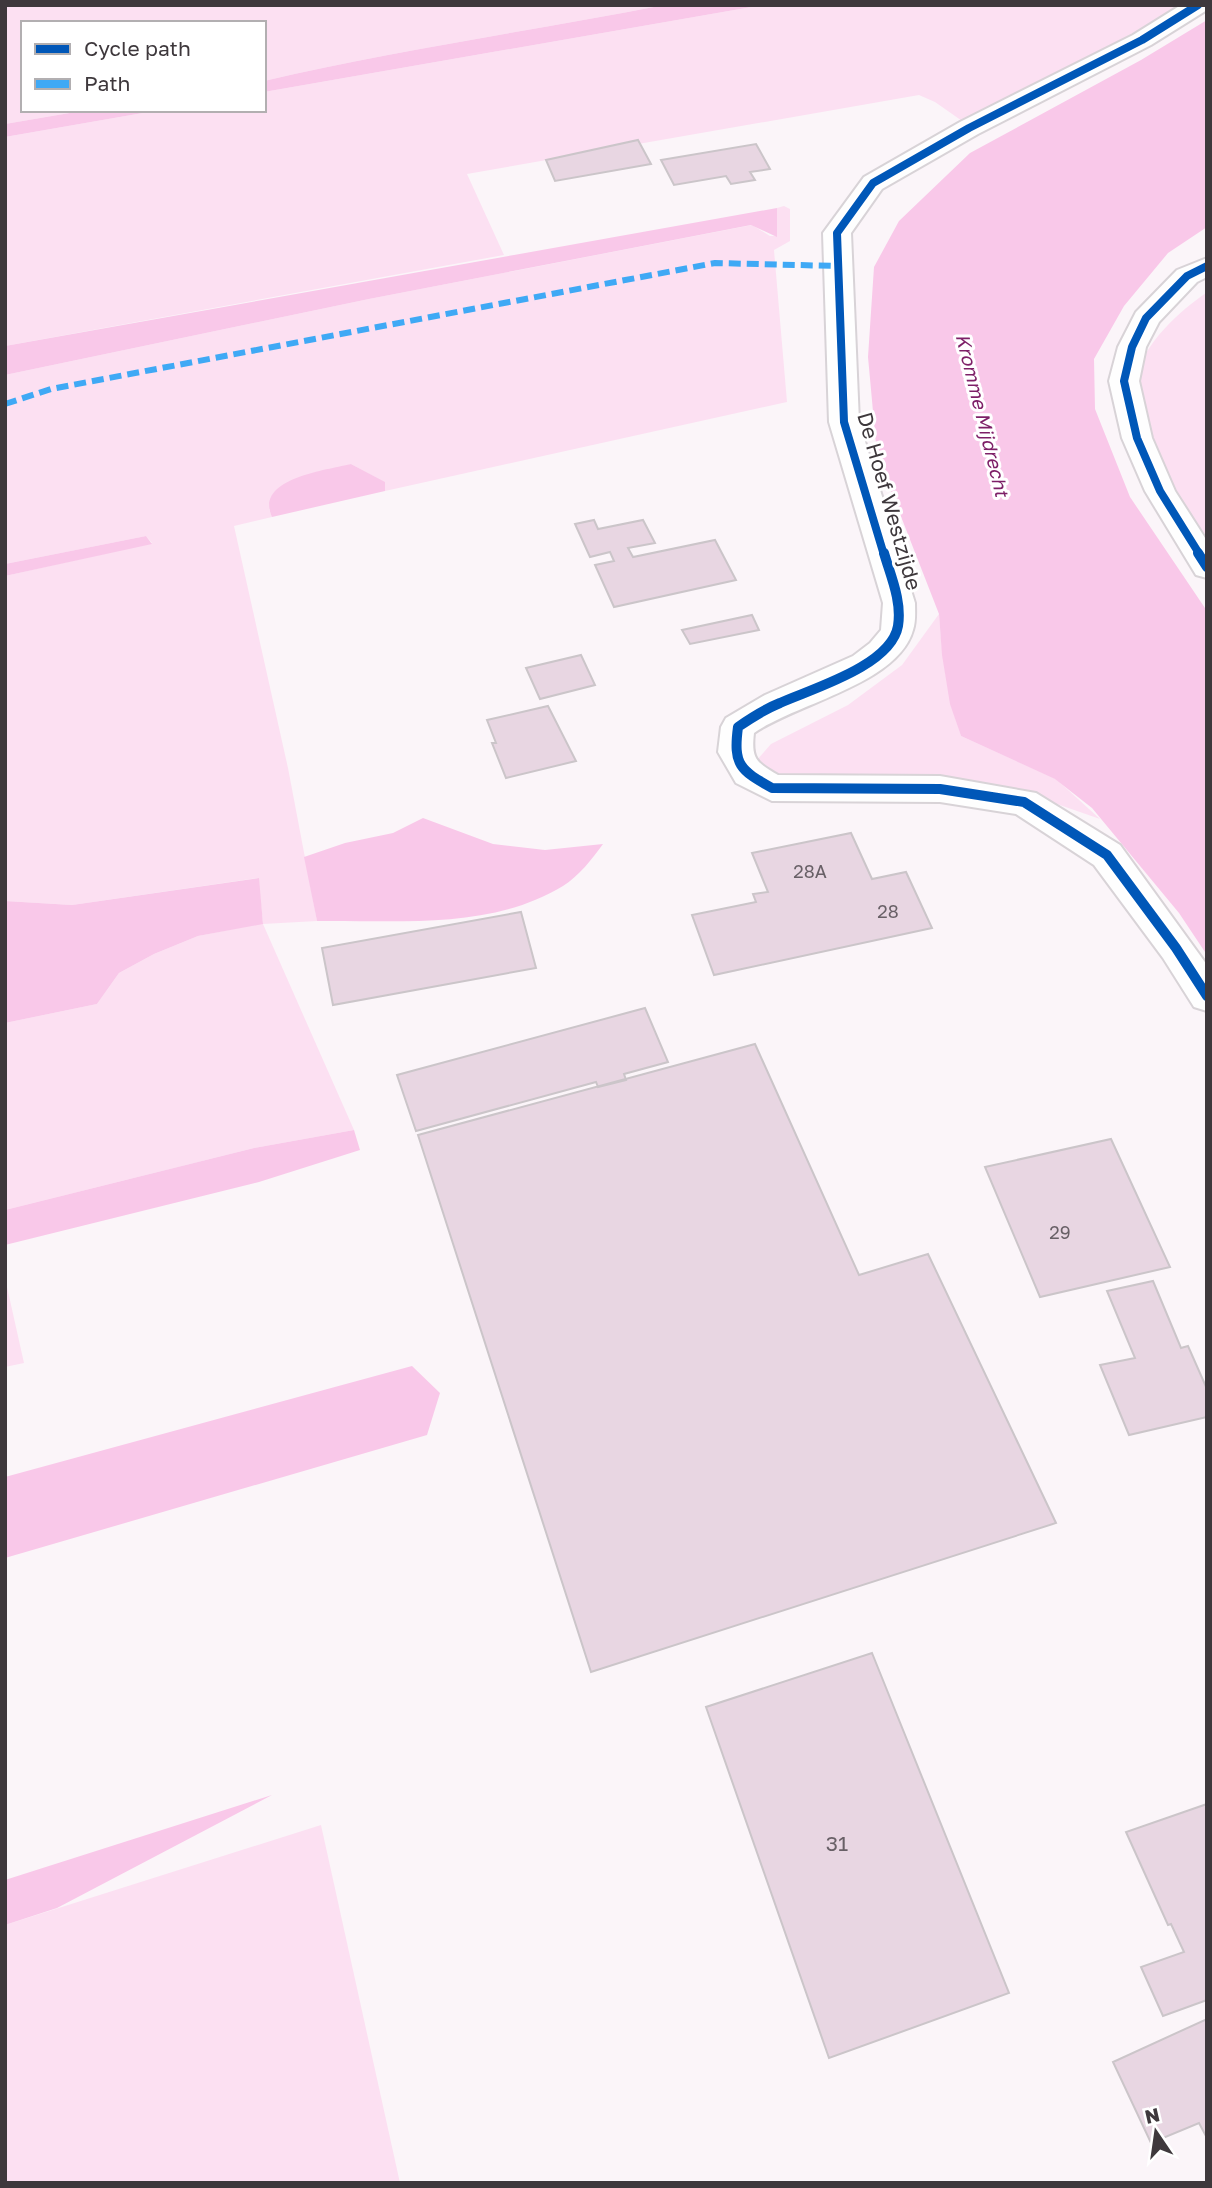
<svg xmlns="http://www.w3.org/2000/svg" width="1212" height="2188" viewBox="0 0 1212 2188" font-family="'Golos Text',sans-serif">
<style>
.green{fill:#fce0f2}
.water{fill:#f9c8e9}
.building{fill:#e8d6e2;stroke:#cbc5c9;stroke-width:2}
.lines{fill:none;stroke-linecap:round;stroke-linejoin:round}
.minor-casing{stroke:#d8d3d7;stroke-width:4}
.minor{fill:#fefefe;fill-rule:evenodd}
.quiet{stroke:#3fa9f5;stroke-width:6;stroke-dasharray:12 6;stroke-linecap:butt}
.cycleway-far1-casing{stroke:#fff;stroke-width:11}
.cycleway-casing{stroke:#fff;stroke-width:14}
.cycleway-far1{stroke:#0057b8;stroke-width:8}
.cycleway{stroke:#0057b8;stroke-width:10}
.labels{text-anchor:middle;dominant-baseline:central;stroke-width:6;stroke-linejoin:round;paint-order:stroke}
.number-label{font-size:18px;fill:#686066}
.far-water-label{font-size:19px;font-style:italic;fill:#7d1f67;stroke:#fff}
.street-label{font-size:21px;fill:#3e383c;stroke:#fff}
.near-number-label{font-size:21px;fill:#686066}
</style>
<rect width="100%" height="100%" fill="#fbf5f9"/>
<!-- green -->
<path class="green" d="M5,5H664C531,31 396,50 264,81V23H23V110H87L5,124Z
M763,5H1185L965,123L935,102L919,95L467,174L504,255L5,346V137L160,110H264V92Z
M784,206L790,209V241L774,250L787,402L385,491L384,482L351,464L269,509L272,517L234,526L288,768L317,921L263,924L354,1130L254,1148L5,1210V1023L97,1004L119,973L154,954L198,936L263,923L258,878L72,905L5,901V576L152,543L146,536L5,564V375L369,299L752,225L770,236H777V208Z
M1206,293L1207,294V537C1197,522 1184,508 1176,492C1161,465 1134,405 1138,375C1142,345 1182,309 1206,293Z
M939,614C942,656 947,696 961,736L1056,779L1100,819L1008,787L821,793L787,790L757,760L771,744L848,705L902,665Z
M5,1278L24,1363L5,1367Z
M321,1825L400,2183H5V1925Z"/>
<!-- water -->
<path class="water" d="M664,5H763L264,92V81C396,50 531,31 664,5Z
M1207,20V227L1168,253L1124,306L1094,359L1095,409L1130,497L1207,611V955L1179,913L1092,808L1055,779L961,736L950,704L942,655L939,614L877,455L868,357L874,267L899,221L970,153L1141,60Z
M87,110H160L5,137V124Z
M777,208V237L751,225L369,299L5,375V346Z
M351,464L385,482V491L272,517C254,478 328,470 351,464Z
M146,536L152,544L5,576V564Z
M423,818L493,844L545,850L603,844C592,859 579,876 563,886C491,930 398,920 317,921L304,857L345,843L393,833Z
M259,878L263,924L198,936L154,954L119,973L97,1004L5,1023V901L72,905Z
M354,1130L360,1150L259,1182L5,1245V1210L254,1148Z
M412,1366L440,1393L427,1435L5,1558V1477Z
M272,1795L57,1908L5,1925V1880Z"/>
<!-- building -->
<path class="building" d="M638,140L651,164L555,181L546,160Z
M756,144L770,169L750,172L755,180L731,184L726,176L674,185L661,160Z
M594,520L598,529L643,520L655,543L628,548L633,557L715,540L736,580L614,607L595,565L614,561L610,552L590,557L575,524Z
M752,615L759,630L690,644L682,630Z
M581,655L595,685L540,699L526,668Z
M548,706L576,761L506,778L492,743H496L487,720Z
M851,833L872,879L906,872L932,928L714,975L692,915L756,902L753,894L768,892L752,853Z
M521,912L536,968L333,1005L322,948Z
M645,1008L668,1062L624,1074L626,1080L598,1087L596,1082L416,1131L397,1075Z
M755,1044L859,1275L928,1254L1056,1523L591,1672L418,1135Z
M1111,1139L1170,1267L1040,1297L985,1167Z
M1153,1281L1181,1348L1188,1346L1207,1389V1417L1129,1435L1100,1365L1135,1358L1107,1291Z
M872,1653L1009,1993L829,2058L706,1707Z
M1207,1804V2000L1163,2016L1141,1967L1184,1952L1171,1924L1168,1925L1126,1832Z
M1207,2019V2138L1199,2123L1151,2143L1113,2062Z"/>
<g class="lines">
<!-- minor casing -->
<g class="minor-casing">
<path id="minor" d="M1181,5H1207V10L1151,45L978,134L882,189L851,233L859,422L915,603C915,612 916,621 913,630C898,684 797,703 754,733C751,759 756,762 778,775L940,776L1036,793L1120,845L1207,965V1011L1194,1007L1163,958L1094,865L1016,814L940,802L772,801L736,783L718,752L721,727L726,718L765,695L853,656L870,643L881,630L883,603L829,422L823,233L864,177L960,122L1133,35Z
M1207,258V277L1197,282L1159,322L1146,347L1139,381L1152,438L1175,491L1207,541V578L1196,575L1145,491L1122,438L1109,381L1118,347L1136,312L1177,270Z"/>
</g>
<!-- minor -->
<use href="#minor" class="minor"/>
<!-- quiet -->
<path class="quiet" d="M5,404L51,389L715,263L838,266"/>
<!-- cycleway-far1 casing -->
<g class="cycleway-far1-casing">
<path id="cycleway-far1" d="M884,555L844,422L837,233L873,183L969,128L1142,40L1198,5
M1200,555L1160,491L1137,438L1124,381L1132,347L1146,318L1187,276L1207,266"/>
</g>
<!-- cycleway casing -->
<g class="cycleway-casing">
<path id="cycleway" d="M884,553C891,577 902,601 898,626C891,666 811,689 780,703C765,709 751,718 738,727C733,765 740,770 772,788L940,789L1024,802L1107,855L1176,948L1207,996
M1198,553L1207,567"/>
</g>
<!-- cycleway-far1 -->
<use href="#cycleway-far1" class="cycleway-far1"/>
<!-- cycleway -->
<use href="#cycleway" class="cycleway"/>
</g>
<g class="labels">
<!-- number labels -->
<g class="number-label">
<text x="810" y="871">28A</text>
<text x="888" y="911">28</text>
<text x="1060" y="1232">29</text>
</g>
<!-- far-water labels -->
<g class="far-water-label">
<text transform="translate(983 415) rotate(76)">Kromme Mijdrecht</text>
</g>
<!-- street labels -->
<g class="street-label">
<text transform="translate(890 501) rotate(74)">De Hoef Westzijde</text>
</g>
<!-- near-number labels -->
<g class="near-number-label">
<text x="837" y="1843">31</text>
</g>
</g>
<!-- border -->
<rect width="1212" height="2188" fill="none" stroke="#3e383c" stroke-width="14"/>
<!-- legend -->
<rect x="21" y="21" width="245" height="91" fill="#ffffff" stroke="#b2afb1" stroke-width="2"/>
<rect x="35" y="44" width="35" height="10" fill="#0057b8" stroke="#b2afb1" stroke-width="2"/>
<text x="84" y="56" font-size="21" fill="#3e383c">Cycle path</text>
<rect x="35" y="79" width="35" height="10" fill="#3fa9f5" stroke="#b2afb1" stroke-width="2"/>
<text x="84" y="91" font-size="21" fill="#3e383c">Path</text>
<!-- north arrow -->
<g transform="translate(1156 2132) rotate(347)" stroke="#ffffff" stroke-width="5" paint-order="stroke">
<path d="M0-5L12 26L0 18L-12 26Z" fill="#3e383c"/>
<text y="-10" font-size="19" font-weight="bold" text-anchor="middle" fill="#3e383c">N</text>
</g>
</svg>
